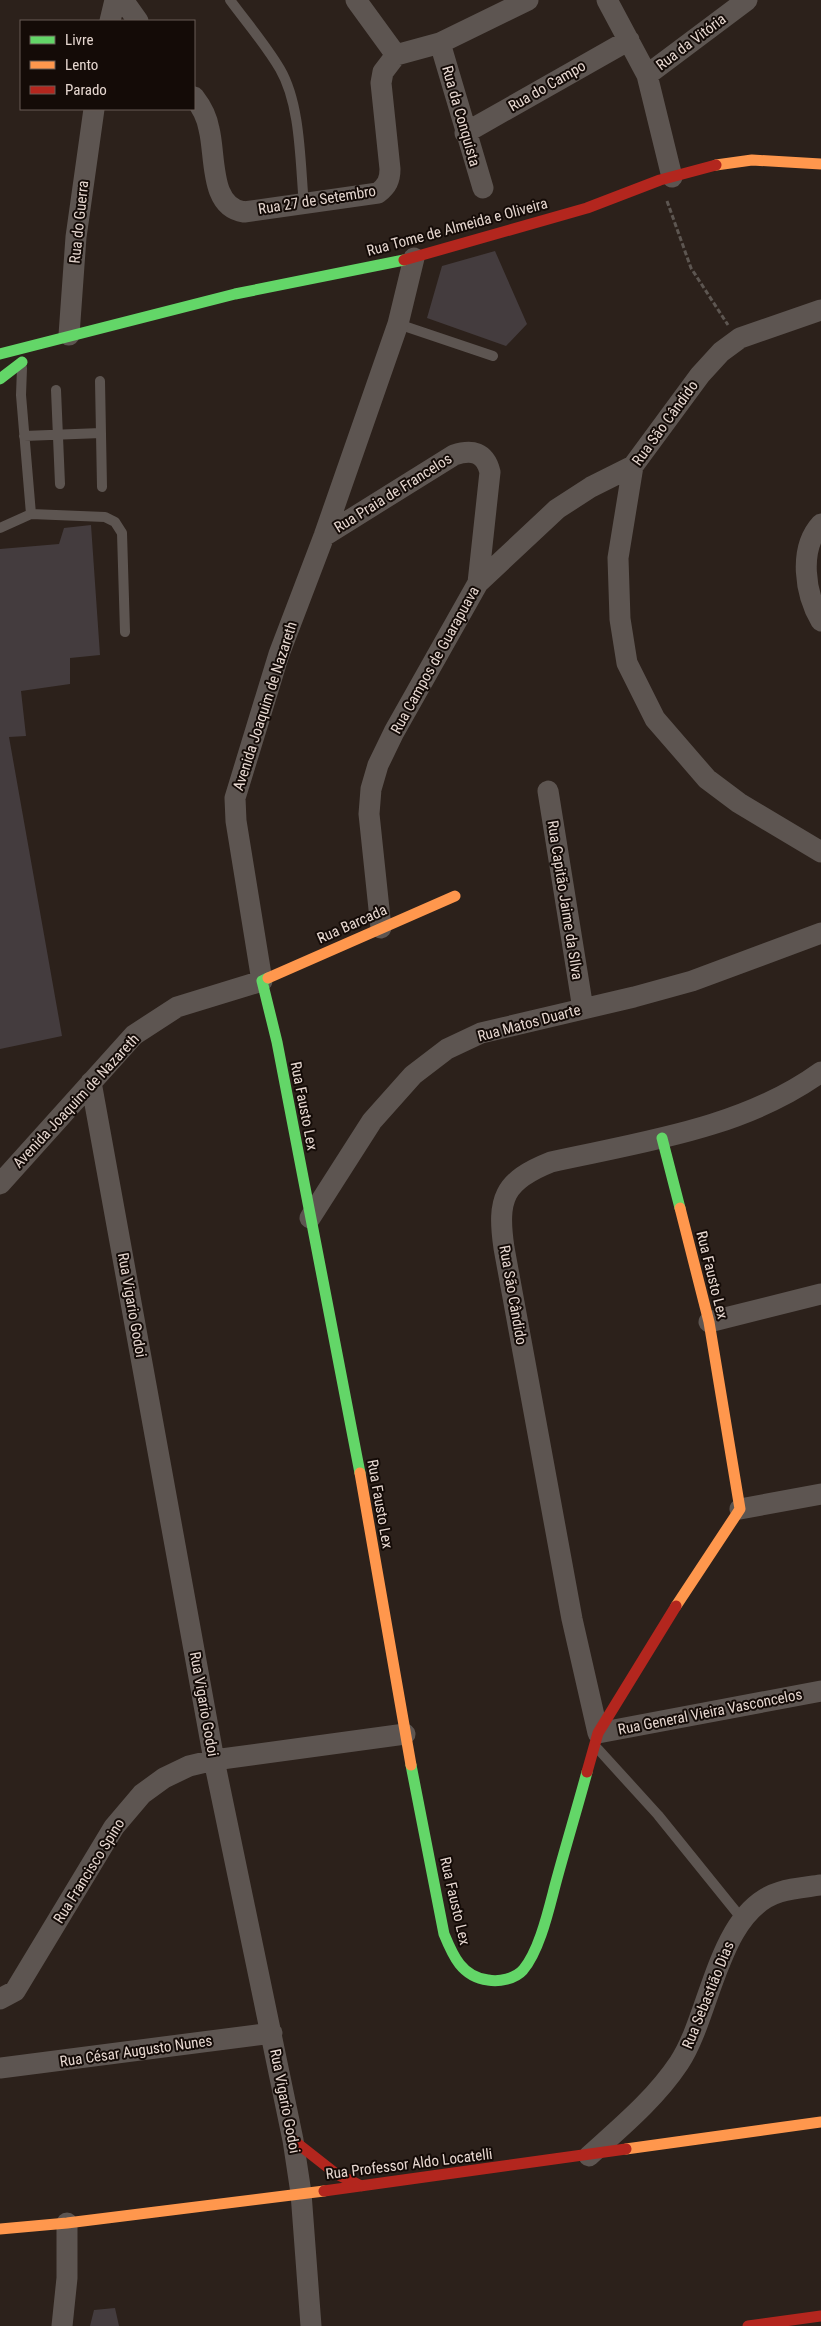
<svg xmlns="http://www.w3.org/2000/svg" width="821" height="2326" viewBox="0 0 821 2326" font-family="'Roboto Condensed',sans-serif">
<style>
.building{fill:#443c3e}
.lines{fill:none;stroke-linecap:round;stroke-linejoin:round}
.path{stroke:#5d5651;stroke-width:3;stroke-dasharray:5 2.5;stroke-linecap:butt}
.lane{stroke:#5d5551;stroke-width:10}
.street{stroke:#5d5551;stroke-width:21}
.fast{stroke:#63d668;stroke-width:11}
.slow{stroke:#ff974d;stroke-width:11}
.jam{stroke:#b3261e;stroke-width:11}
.labels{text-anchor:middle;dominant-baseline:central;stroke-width:4;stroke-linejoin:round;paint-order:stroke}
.street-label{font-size:15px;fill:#e6d7d0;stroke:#140b07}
</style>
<rect width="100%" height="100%" fill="#2c211b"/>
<!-- building -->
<path class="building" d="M495,251L527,324L506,346L427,318L442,266Z
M91,525L100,655L70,658V684L21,691L26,736L9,737L62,1036L0,1049V549L59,544L64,528Z
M115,2308L119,2326H90L94,2310Z"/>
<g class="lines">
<!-- path -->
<path class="path" d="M667,201L691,268L728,325"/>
<!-- lane -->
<path class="lane" d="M230,0C247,23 266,45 280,69C301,105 300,163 304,205
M398,324L493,356
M22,368L21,395L31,514
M100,381L102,487
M56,390L60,484
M24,436L101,433
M0,528L31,514L105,517L115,522L122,533L125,632
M598,1749L658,1815L742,1919"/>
<!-- street -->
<path class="street" d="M123,0L138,21
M356,0L396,55
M607,0L647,75L672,177
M110,21L115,0
M440,43L483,188
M647,75L747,0
M194,97C201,106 207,117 209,129C216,156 209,207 244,212L378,193C387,186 390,180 390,169L381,83L383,72L396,55L440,43L528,0
M465,133L629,40
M821,310L740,338L721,352L700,375L633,466L618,558L620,619L627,663L655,719L707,779L739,803L821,852
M69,335L76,237L94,109
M821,524C798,549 805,594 821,621
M324,536L454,455C472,449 485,452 490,472L478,583
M548,791L583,1009
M381,928L369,814L371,789L378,765L394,732L478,583L557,509L591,487L633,466
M821,1072C744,1128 642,1142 551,1162C503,1181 497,1199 504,1248L572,1619L598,1733L821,1691
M91,1082L214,1760L293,2140L301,2193L311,2326
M0,1184L134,1035L177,1007L262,981L236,821L235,798L279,654L324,536L398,324L414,258
M310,1218L372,1121L413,1075L447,1049L481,1033L634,997L692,981L821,933
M709,1322L821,1294
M740,1509L821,1494
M0,1999L15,1991L114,1827L142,1794L164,1778L189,1766L214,1760L405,1734
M0,2068L272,2033
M589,2156C621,2127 655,2099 679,2063C711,2015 718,1910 780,1892C793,1888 808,1887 821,1885
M62,2326L67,2278V2223"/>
<!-- fast -->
<path class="fast" d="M0,354L235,294L404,260
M0,379L22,362
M268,978L262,981L277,1042L360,1473
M662,1138L680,1208
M411,1765L444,1934C453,1956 462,1977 488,1980C499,1982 515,1979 523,1970C540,1950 549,1908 556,1882C566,1845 577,1809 587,1772"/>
<!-- slow -->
<path class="slow" d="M716,165L752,160L821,164
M268,978L455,896
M360,1473L411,1765
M676,1606L740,1509L709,1322L680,1208
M626,2149L821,2122
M0,2229L67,2223L324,2191"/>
<!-- jam -->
<path class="jam" d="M404,260L587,208L660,180L716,165
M587,1772L598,1733L676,1606
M293,2140L335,2173L361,2186
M324,2191L626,2149
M748,2326L821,2316"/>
</g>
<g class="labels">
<!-- street labels -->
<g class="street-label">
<text transform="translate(691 42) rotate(-37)">Rua da Vitória</text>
<text transform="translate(547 86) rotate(-30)">Rua do Campo</text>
<text transform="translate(461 116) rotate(74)">Rua da Conquista</text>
<text transform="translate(317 200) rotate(-9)">Rua 27 de Setembro</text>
<text transform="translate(79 222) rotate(-84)">Rua do Guerra</text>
<text transform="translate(457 227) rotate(-15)">Rua Tome de Almeida e Oliveira</text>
<text transform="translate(665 423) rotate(-54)">Rua São Cândido</text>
<text transform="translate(393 493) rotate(-32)">Rua Praia de Francelos</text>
<text transform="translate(435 660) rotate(-61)">Rua Campos de Guarapuava</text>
<text transform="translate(265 706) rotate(-72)">Avenida Joaquim de Nazareth</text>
<text transform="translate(565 900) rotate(81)">Rua Capitão Jaime da SIlva</text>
<text transform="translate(352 924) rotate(-24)">Rua Barcada</text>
<text transform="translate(529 1023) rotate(-15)">Rua Matos Duarte</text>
<text transform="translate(76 1101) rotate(-47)">Avenida Joaquim de Nazareth</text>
<text transform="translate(304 1106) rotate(79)">Rua Fausto Lex</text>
<text transform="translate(712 1275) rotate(76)">Rua Fausto Lex</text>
<text transform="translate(513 1295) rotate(80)">Rua São Cândido</text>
<text transform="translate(132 1305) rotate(80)">Rua Vigario Godoi</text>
<text transform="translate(380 1504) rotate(80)">Rua Fausto Lex</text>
<text transform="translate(204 1704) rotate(80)">Rua Vigario Godoi</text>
<text transform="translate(710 1712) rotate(-11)">Rua General Vieira Vasconcelos</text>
<text transform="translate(89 1871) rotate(-58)">Rua Francisco Spino</text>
<text transform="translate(455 1901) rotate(77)">Rua Fausto Lex</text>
<text transform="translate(708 1995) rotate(-68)">Rua Sebastião Dias</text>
<text transform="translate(136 2051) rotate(-8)">Rua César Augusto Nunes</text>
<text transform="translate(285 2101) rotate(79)">Rua Vigario Godoi</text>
<text transform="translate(409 2164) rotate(-7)">Rua Professor Aldo Locatelli</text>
</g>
</g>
<!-- legend -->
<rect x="20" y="20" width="175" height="90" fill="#140b07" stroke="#685d57"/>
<rect x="30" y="36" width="25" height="8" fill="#63d668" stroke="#685d57"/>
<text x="65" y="45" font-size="15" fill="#e6d7d0">Livre</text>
<rect x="30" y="61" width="25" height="8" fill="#ff974d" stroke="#685d57"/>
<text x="65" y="70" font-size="15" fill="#e6d7d0">Lento</text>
<rect x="30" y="86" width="25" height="8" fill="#b3261e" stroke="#685d57"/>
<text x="65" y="95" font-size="15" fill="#e6d7d0">Parado</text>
</svg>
